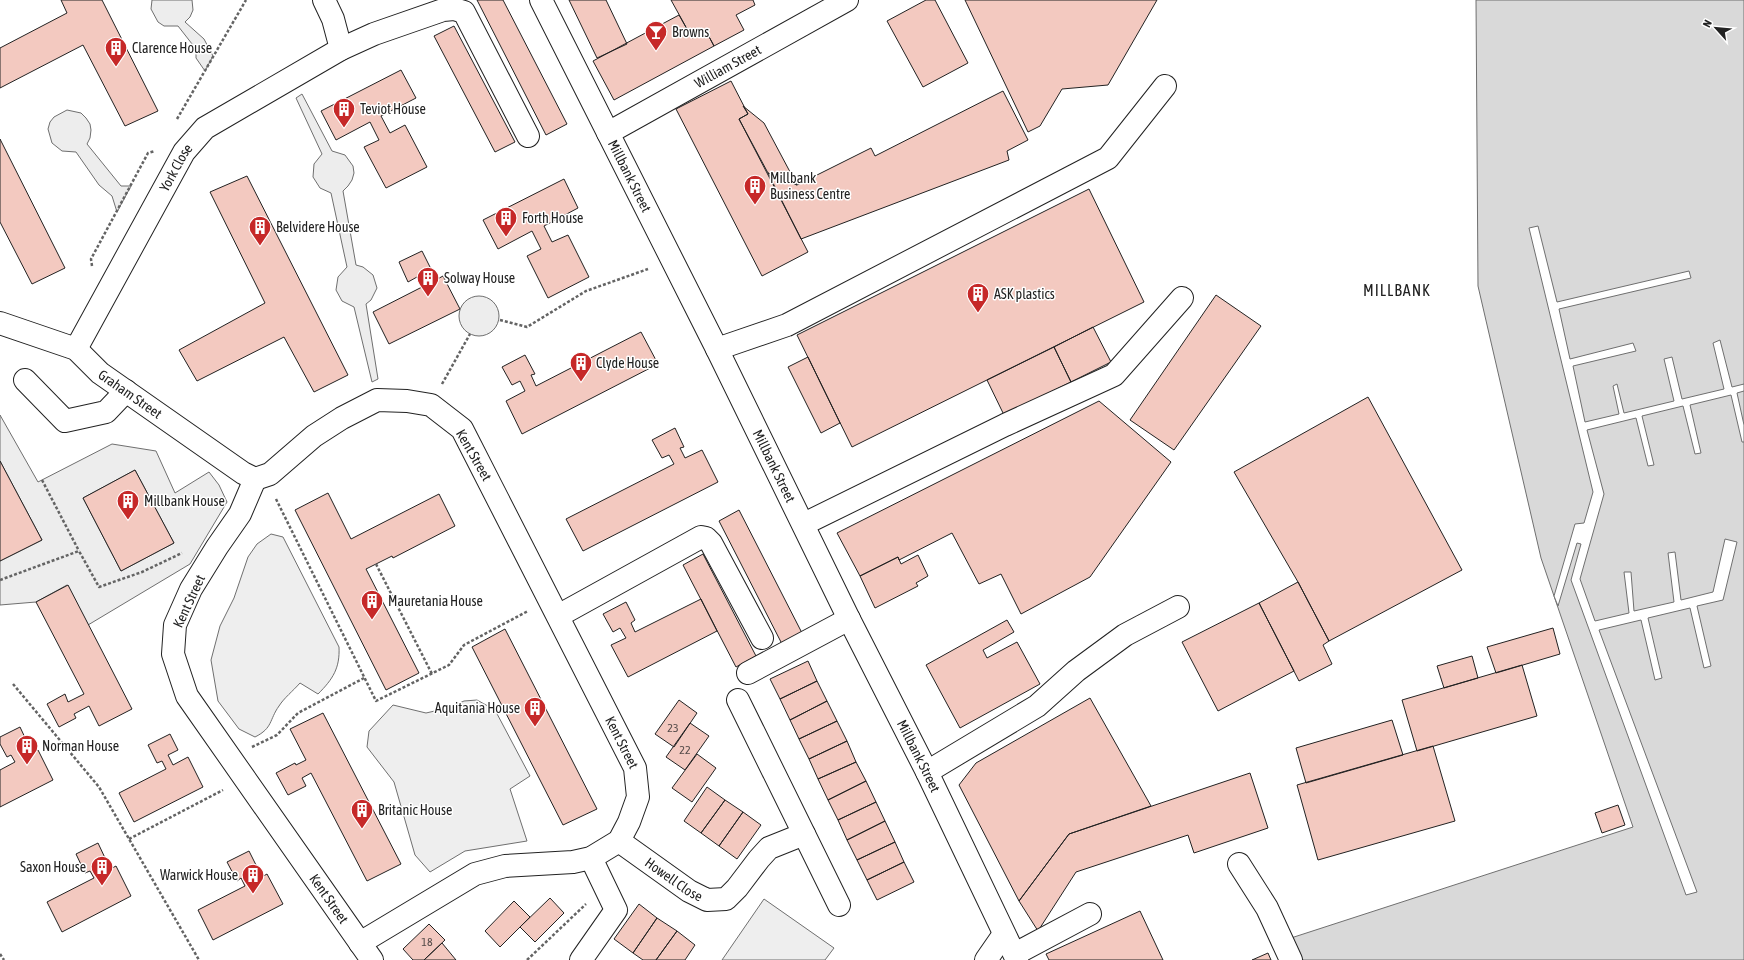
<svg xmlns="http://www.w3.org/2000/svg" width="1744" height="960" viewBox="0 0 1744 960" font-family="'Asap Condensed',sans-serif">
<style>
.green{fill:#eee;stroke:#6f6f6f}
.parking{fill:#ededed;stroke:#6f6f6f;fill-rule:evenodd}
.water{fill:#d9d9d9;stroke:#6f6f6f}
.pier{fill:#fff;stroke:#6f6f6f}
.building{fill:#f3c9c0;stroke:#222}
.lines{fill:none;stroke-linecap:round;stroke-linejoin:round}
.minor-casing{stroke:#222;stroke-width:24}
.path{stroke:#646464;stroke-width:2.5;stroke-dasharray:3 2;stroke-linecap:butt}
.minor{stroke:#fff;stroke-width:22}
.labels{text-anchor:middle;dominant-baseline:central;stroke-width:3;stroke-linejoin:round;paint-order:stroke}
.number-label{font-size:12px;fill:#564c4a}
.poi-label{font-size:14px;fill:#222;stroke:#fff;text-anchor:start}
.street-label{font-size:14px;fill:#222;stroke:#fff}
.quarter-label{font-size:16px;letter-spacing:1px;fill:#222;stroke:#fff}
</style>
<rect width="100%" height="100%" fill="#fff"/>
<!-- green -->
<path class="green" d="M271,534L283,537L339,647C340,668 333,679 318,694L300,683C293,691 284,698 279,706C269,720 273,728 255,737L239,729L218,701L211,660L220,626L234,598L248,557L257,544Z
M477,700L495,710L530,776L510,789L527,841L465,851L430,872L415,855L394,782L367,747L369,731L393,705L426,713L448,708L464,701Z
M764,899L834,948L825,960H722Z"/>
<!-- parking -->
<path class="parking" d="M152,0H192L193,10L190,17L185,22L204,39L213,56L205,71L196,58V49L178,26H164L158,22L151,9Z
M302,94L332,151L345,155L353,166L354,173L352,180L348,186L343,191L356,265L363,267L373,275L377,288L371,300L366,304L378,379L372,382L354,307L342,301L336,290L338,277L347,267L331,193L320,188L313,177L314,164L322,154L296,98Z
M67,110L81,113L86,118L90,124L91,130L90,138L87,144L121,186H131L117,212L112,196L99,185L76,152L62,151L52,143L48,129L50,122L54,117Z
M459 316a20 20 0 1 1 40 0a20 20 0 1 1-40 0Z
M0,415L38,482L112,444L156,451L175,493L209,472L219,485L227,502L190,564L88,625L67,585L36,602L0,605V561L42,540L0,461ZM135,470L174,543L121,571L83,498Z"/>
<!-- water -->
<path class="water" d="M1476,0H1744V960H1303L1291,938L1633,827L1541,558L1478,286Z"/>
<!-- pier -->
<path class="pier" d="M1538,226L1557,302L1689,271L1691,278L1559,309L1570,359L1633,343L1636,351L1573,366L1585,422L1619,414L1613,386L1617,384L1624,413L1674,401L1664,359L1672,357L1682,399L1724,389L1713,343L1720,340L1732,387L1744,384V391L1737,393L1744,425V442H1742L1731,395L1690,405L1701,453L1695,454L1683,406L1642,416L1654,465L1648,466L1636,418L1587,430L1604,494L1580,579L1595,621L1629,613L1624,572H1631L1634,611L1674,602L1668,553L1675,552L1681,600L1713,592L1725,539L1737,542L1723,600L1697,606L1711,666L1704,668L1690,608L1648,618L1662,678L1655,680L1641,620L1599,630L1697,892L1686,895L1571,580L1581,544L1577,543L1558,606L1554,596L1575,524L1584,523L1593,492L1529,228Z"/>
<!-- building -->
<path class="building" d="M61,0H102L158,111L125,126L83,45L0,88V48L67,13Z
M477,0H503L567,124L546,135Z
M569,0H606L627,44L597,58Z
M671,0H753L755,5L736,15L744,30L714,46L706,31L692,38Z
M926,0H935L968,63L923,87L887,21Z
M965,0H1157L1108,85L1062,89L1040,126L1028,132Z
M679,15L692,38L706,31L714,46L614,100L593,61Z
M454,26L515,142L495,152L434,36Z
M401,70L416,98L381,116L390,133L405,125L427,167L386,188L364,147L379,140L370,122L336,140L321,111Z
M731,81L748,114L739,119L808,252L762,276L676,109Z
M1003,91L1028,140L1007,151L1009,160L801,239L768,173L797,185L871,148L875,156Z
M743,106L764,123L797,185L768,173L739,119L748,114Z
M0,139L65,268L32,284L0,222Z
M247,176L348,375L314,392L284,337L197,381L179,350L265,303L210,192Z
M564,179L578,208L544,226L552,242L568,235L589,277L548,298L527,256L541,249L532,231L498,249L483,220Z
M1089,189L1144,302L852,447L797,335Z
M422,251L431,269L427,272L432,282L443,276L460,309L389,344L373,312L422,287L417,277L408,282L399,262Z
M1216,295L1261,326L1174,450L1130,420Z
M1093,327L1111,362L1071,382L1054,347Z
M641,332L658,364L522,434L506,401L525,391L520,381L512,385L502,367L525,355L535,374L531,375L536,386Z
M1054,347L1071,382L1004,415L987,380Z
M808,357L840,423L821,433L788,367Z
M1368,397L1462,570L1329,641L1298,582L1234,472Z
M1099,401L1171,462L1090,577L1021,614L1001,574L979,584L952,533L899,560L898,557L860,576L837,533Z
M675,428L684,447L680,448L685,458L702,450L718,482L583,551L566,519L674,464L669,455L662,458L652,440Z
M0,461L42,540L0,561Z
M135,470L174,543L121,571L83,498Z
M328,493L351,539L439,494L455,526L393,558L392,556L366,569L419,673L386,690L295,510Z
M739,510L802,633L782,644L719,521Z
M703,554L756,656L736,667L683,565Z
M918,555L928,576L916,583L918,586L875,608L860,576L898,557L901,564Z
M1298,582L1329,641L1323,645L1332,664L1299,681L1259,603Z
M68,585L132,709L99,726L89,706L74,714L76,718L59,727L47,704L65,694L68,702L84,694L36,602Z
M701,599L717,631L628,677L611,645L626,638L620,628L613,632L603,614L626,602L635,620L631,623L635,632Z
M1259,603L1294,671L1218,711L1182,642Z
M1007,620L1014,632L983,650L987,658L1017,642L1040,684L960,728L926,665Z
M1553,628L1560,654L1496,673L1487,647Z
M505,629L597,809L563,825L472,647Z
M1472,656L1478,678L1444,688L1437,666Z
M808,661L817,681L780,699L770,679Z
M1522,665L1537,716L1417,751L1402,700Z
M817,681L827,701L790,720L780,699Z
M1090,698L1151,806L1069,834L1019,901L959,785L976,763Z
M679,700L697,713L674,747L655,734Z
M827,701L837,721L799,739L790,720Z
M323,713L401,864L367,881L311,773L302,778L306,786L288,795L276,773L295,763L296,765L306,760L290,729Z
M1392,720L1403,755L1306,783L1296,748Z
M837,721L847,741L809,759L799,739Z
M690,723L709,736L685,770L666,757Z
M20,727L28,744L19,748L23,757L38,750L53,780L0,807V770L15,762L11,755L7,757L0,744V737Z
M170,734L178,750L168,755L173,765L188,757L203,787L134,822L119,793L166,769L162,761L157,763L148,745Z
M847,741L856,762L818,779L809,759Z
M1433,746L1455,821L1318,860L1297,785Z
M697,754L716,768L692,802L672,788Z
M856,762L866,781L828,800L818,779Z
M1250,773L1268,828L1194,853L1188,835L1076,872L1038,931L1019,901L1069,834Z
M866,781L876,802L838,820L828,800Z
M707,787L725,800L701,833L684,821Z
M725,800L743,812L719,846L701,833Z
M876,802L885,821L847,840L838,820Z
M1618,805L1625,825L1602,833L1595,813Z
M743,812L761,825L737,859L719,846Z
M885,821L895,842L857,860L847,840Z
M895,842L904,862L867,880L857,860Z
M98,843L106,860L96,865L101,874L116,866L131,896L62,932L47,902L94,878L90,871L85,873L76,854Z
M249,851L257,867L248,872L253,882L267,874L283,904L213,940L198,910L245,886L241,878L237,881L227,862Z
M904,862L914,882L877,900L867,880Z
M550,898L564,913L535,942L520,927Z
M514,901L530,917L500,947L485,931Z
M639,904L657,918L633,953L614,939Z
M1140,911L1163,960H1049L1046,954Z
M657,918L677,931L656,960H643L633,953Z
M429,924L445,940L424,960H413L403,949Z
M677,931L695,945L685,960H656Z
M442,943L456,960H424Z
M1268,953L1271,960H1252Z"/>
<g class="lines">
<!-- minor casing -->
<g class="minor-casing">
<g id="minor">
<path d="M324,0L333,19L341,49"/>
<path id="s1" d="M541,0L717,349L849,619L927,772L1017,960"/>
<path id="s2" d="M608,133L847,0"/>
<path id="s3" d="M0,323L76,349L100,373L243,473L255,479"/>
<path id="s4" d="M76,349L184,152L205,128L341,49L374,34L443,10L454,9L464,12L528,136"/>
<path d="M717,349L787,325L1108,158L1165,86"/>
<path d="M25,380L65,421L106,412L126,391"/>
<path id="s5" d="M255,479L270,474L314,436L342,418L377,400L407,401L431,405L462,429L635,768L638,797L629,822L619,841L591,858L573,862L505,866L475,874L360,943"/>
<path id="s6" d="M255,479L240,514L217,547L191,589L175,625L173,654L187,696L372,960"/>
<path d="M804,524L1005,425L1114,375L1182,298"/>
<path d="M558,616L701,537L706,538L711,543L762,638"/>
<path d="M748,673L849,619"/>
<path d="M738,700L839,905"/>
<path d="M927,772L1037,706L1076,671L1125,635L1178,607"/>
<path id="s7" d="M619,841L689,891L707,900L726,899L737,888L759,859L769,848L804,834"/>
<path d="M1239,864L1267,908L1291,960"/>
<path d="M1015,954L1090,914"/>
<path d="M581,960L616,910L591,858"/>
<path d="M986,960L1004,934"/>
</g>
</g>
<!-- path -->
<path class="path" d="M177,119L246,0
M92,266L91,259L148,153L155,151
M500,320L527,327L586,291L648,269
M442,384L470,334
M42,480L79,551
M276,499L376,701L449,665L464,645L528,611
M376,564L432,674
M0,580L79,551L99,587L142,572L182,553
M13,684L99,787L199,960
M252,747L277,735L298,713L364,678
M129,839L223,790
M0,954L4,960
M527,960L586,904"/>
<!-- minor -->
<use href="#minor" class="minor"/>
</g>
<!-- icons -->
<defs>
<g id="bar-pin" transform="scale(1.15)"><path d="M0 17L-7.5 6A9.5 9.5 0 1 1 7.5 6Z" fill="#c62828" stroke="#fff"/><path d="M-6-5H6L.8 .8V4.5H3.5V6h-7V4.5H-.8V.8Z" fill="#fff"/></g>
<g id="building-pin" transform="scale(1.15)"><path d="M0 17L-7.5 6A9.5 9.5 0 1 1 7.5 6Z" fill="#c62828" stroke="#fff"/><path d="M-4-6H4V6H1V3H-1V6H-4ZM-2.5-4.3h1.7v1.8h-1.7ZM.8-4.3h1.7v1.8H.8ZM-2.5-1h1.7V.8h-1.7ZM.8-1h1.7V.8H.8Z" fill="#fff"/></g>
</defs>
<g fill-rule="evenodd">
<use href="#bar-pin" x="656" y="32"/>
<use href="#building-pin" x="116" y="48"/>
<use href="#building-pin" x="344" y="109"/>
<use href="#building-pin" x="755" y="186"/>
<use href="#building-pin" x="506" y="218"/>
<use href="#building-pin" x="260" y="227"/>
<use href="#building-pin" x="428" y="278"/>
<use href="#building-pin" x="978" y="294"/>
<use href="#building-pin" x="581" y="363"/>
<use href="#building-pin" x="128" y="501"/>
<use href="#building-pin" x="372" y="601"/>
<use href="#building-pin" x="535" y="708"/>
<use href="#building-pin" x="27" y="746"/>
<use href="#building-pin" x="362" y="810"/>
<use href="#building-pin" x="102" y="867"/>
<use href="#building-pin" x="253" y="875"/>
</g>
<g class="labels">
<!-- number labels -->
<g class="number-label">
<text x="673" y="728">23</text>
<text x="685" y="750">22</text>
<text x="427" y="942">18</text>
</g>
<!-- poi labels -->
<g class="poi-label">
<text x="672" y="32">Browns</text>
<text x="132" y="48">Clarence House</text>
<text x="360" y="109">Teviot House</text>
<text x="770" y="178">Millbank<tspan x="770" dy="16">Business Centre</tspan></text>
<text x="522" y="218">Forth House</text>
<text x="276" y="227">Belvidere House</text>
<text x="444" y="278">Solway House</text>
<text x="994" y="294">ASK plastics</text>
<text x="596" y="363">Clyde House</text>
<text x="144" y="501">Millbank House</text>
<text x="388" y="601">Mauretania House</text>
<text x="520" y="708" text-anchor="end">Aquitania House</text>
<text x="42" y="746">Norman House</text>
<text x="378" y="810">Britanic House</text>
<text x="86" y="867" text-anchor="end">Saxon House</text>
<text x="238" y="875" text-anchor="end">Warwick House</text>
</g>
<!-- street labels -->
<g class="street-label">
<text stroke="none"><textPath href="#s2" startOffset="137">William Street</textPath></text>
<text stroke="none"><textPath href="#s4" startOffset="207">York Close</textPath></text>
<text stroke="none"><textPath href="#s1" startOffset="197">Millbank Street</textPath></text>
<text stroke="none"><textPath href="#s3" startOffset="151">Graham Street</textPath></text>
<text transform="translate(474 455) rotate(60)">Kent Street</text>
<text stroke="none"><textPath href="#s1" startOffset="521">Millbank Street</textPath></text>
<text transform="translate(189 601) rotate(-65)">Kent Street</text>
<text stroke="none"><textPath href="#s5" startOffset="592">Kent Street</textPath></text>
<text stroke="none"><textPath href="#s1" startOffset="845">Millbank Street</textPath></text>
<text stroke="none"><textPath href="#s7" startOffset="67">Howell Close</textPath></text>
<text stroke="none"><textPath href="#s6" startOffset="488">Kent Street</textPath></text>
</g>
<!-- quarter labels -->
<g class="quarter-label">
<text x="1397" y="290">MILLBANK</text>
</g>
</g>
<!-- north arrow -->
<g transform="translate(1716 28) rotate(297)" stroke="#ffffff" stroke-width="3" paint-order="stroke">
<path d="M0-3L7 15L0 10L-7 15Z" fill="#222222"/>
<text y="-6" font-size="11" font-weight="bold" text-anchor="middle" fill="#222222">N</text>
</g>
</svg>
